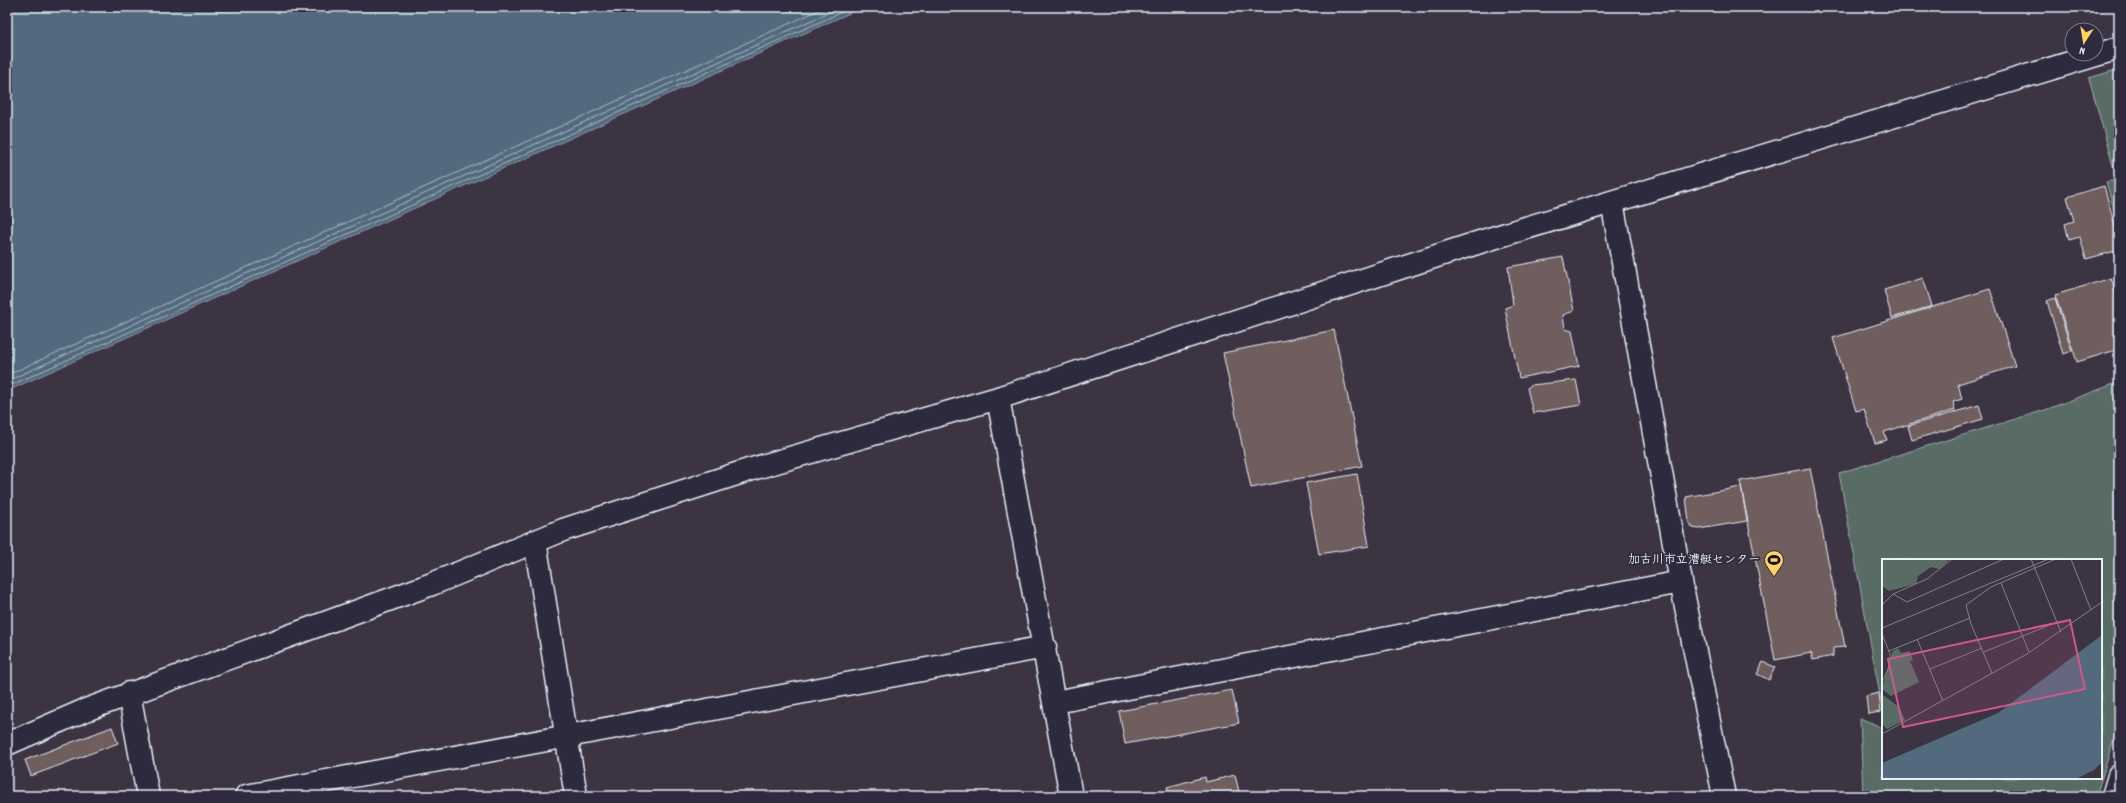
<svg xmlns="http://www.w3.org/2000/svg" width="2126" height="803" viewBox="0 0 2126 803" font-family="Dekko,'Klee One',sans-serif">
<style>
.green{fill:#586c65;stroke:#a0aeae}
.water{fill:#53697e;stroke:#8f9faf}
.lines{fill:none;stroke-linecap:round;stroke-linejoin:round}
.shore{stroke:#acbbc7;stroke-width:1}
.building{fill:#705d5d;stroke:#e8f1f8}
.street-casing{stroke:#e8f1f8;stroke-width:25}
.street{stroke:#2f2a3d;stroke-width:22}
.labels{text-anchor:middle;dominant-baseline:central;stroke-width:3.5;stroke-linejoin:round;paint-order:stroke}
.poi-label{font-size:12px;font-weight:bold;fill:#e8f1f8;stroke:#2f2a3d;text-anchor:end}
.inset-road{fill:none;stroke:#81808b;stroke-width:1}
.view{fill:#cd598a;fill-opacity:0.15;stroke:#cd598a;stroke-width:2}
.inset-edge{fill:none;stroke:#e8f1f8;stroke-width:2}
</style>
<rect width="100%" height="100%" fill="#3c3443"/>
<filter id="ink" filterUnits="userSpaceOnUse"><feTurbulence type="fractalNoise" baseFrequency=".025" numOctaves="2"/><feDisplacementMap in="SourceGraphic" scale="8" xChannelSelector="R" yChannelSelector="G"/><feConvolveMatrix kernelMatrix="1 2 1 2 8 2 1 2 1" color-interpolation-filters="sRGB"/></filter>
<g filter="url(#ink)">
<!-- green -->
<path class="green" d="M2119,69V227L2106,182L2117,180L2089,78Z
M2119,382V723L2096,796H1863L1860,718L1883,728V778H2101V560H1883V711L1839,473L2045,410Z"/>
<!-- water -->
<path class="water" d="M7,7H863L7,391Z"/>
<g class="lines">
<!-- shore -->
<path class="shore" d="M7,375L826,7
M7,381L841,7
M7,387L853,7"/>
</g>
<!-- building -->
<path class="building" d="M2104,186L2119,240V250L2086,259L2080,237L2069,240L2065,224L2074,221L2067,197Z
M1563,257L1574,311L1563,315L1565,329L1572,331L1579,366L1519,378L1505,308L1513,305L1508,267Z
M1923,278L1932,306L1892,318L1884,290Z
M2111,278L2119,303V349L2077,362L2055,295Z
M2119,282V296L2115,284Z
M1990,289L2015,366L1958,384L1962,399L1953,402L1955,410L1884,432L1887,440L1875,443L1864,409L1856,411L1833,338Z
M2055,298L2072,351L2063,354L2047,301Z
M1334,330L1362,466L1251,488L1223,353Z
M1576,380L1581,405L1533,413L1527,388L1532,385Z
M1979,405L1983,419L1912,440L1908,426Z
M1810,468L1845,647L1833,648V656L1813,660L1811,653L1775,660L1740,481Z
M1357,474L1369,546L1319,554L1306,483Z
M1741,487L1747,521L1699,529L1693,528L1689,522L1686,497Z
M1763,662L1775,667L1769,680L1757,674Z
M1232,690L1239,723L1125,744L1119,711Z
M1879,693L1881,712L1868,714L1866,696Z
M112,727L118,743L31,776L25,760Z
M1235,775L1240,796H1169L1167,787L1205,777L1206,782Z"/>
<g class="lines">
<!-- street casing -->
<g class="street-casing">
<path id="street" d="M1612,202L1681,582L1724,796
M998,398L1071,796
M535,541L576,796
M129,693L148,796
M1055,702L1681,582
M7,744L83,711L432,584L563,530L752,469L998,398L1483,241L2119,48
M246,796L1045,647
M2113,796L2119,776"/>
</g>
<!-- street -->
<use href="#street" class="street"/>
</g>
</g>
<!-- icons -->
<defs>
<g id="stadium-pin" transform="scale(1)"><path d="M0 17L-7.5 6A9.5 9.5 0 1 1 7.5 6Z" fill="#ffd166" stroke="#2f2a3d"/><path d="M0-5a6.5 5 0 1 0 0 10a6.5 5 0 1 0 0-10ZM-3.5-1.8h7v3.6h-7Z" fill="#111"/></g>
</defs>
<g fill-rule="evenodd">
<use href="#stadium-pin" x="1774" y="560"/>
</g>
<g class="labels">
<!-- poi labels -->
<g class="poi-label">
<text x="1760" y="560">加古川市立漕艇センター</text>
</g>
</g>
<!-- overview -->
<g transform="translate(1882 559)">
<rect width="220" height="220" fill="#3c3443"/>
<path d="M0,0H68L57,10L49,8L36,17L34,25L7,32L0,27ZM16,89L19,94L28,92L31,102H28L37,123L9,137L1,131V126L10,93ZM0,135L17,148L23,161L5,170L0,165Z" fill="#586c65"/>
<path d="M220,76V203L212,211L194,220H0V204L116,154Z" fill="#53697e"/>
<path class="inset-road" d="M149,0L179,73M189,0L209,51M119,24L147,93M11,35L25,43L122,0M0,46L11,35L45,20L70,0M0,69L167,0M0,75L8,95L7,108L0,123M35,80L61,142M7,92L88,59M102,93L175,63M48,110L100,89M110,114L89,65L84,46L109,28L174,0M0,175L145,95L220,43"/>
<path class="view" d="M188,61L203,130L21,168L6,100Z"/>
<rect width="220" height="220" class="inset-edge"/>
</g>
<!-- margin -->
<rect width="2126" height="803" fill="none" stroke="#2f2a3d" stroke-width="24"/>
<rect x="12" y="12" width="2102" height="779" fill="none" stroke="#e8f1f8" stroke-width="1.5" filter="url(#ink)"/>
<!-- north arrow -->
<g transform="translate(2084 42) rotate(192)"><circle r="19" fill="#2f2a3d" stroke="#797a88"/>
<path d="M0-3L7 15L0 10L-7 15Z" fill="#ffd166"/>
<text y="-6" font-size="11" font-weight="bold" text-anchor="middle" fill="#e8f1f8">N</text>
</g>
</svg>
